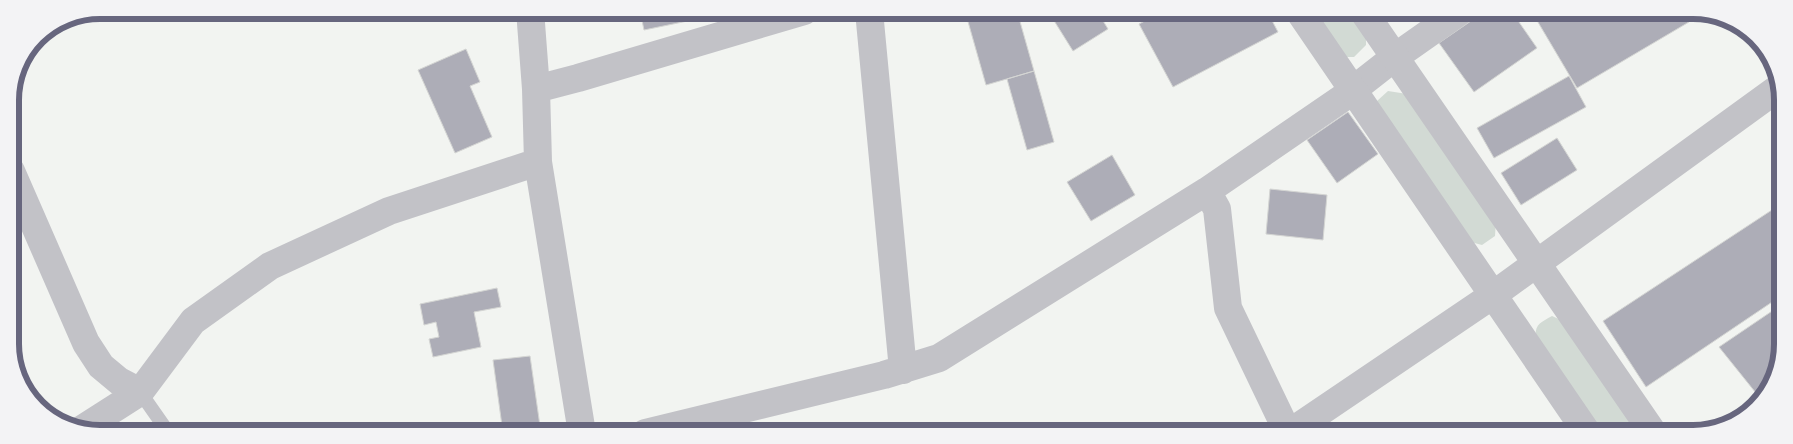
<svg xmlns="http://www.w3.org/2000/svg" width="1793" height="444" viewBox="0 0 1793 444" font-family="'Roboto Condensed',sans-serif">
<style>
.green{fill:#d2dad4}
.building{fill:#adadb7;stroke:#d4d5d3}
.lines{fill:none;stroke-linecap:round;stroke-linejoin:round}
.service{stroke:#c2c2c7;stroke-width:14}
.minor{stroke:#c2c2c7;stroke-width:28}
.tertiary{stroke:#c2c2c7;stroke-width:28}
.rim{fill:none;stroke:#67667e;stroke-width:6}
</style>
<rect width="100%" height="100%" fill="#f2f4f1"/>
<!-- green -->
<path class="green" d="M1308,11H1351L1366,33V45L1354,57H1340Z
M1388,91L1407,94L1496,221L1495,236L1482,245L1467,241L1378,115L1377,101Z
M1552,316L1563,321L1641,434H1600L1536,340C1534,324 1540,323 1552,316Z"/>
<!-- building -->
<path class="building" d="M640,11H736L644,30Z
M965,11H1017L1034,71L986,85Z
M1048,11H1097L1108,29L1073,51Z
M1164,11H1267L1278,32L1173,87L1139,24Z
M1484,12H1512L1537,48L1474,92L1439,43Z
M1532,12H1683L1689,22L1577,88Z
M466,49L480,82L470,86L492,137L455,153L418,70Z
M1034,71L1054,142L1027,150L1007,79Z
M1569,76L1586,107L1494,158L1477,128Z
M1348,112L1378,154L1337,183L1307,140Z
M1557,138L1577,170L1521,205L1501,173Z
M1112,155L1135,195L1091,221L1067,182Z
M1270,189L1327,195L1323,240L1266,234Z
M1781,204V296L1646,387L1603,321Z
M497,288L501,307L474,312L481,347L433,357L429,339L439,337L436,322L424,325L420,304Z
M1781,305V362L1760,398L1719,347Z
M530,356L541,433H503L493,360Z"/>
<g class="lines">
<!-- service -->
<path class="service" d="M140,392L168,432"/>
<!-- minor -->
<path class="minor" d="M530,10L536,89L538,162L582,433
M869,11L903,370
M536,89L578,78L804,11
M11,171L86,343L101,366L119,381L140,392
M1207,191L1217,209L1228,308L1288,433
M79,431L140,392L193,321L270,266L389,211L538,162
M645,433L884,375L939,358L1207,191L1344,97L1395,57L1459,12"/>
<!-- tertiary -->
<path class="tertiary" d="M1299,11L1588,434
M1363,11L1654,434
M1289,433L1493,295L1781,86"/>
</g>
<!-- crop -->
<path d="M0 0H1793V444H0ZM100 19H1693A81 81 0 0 1 1774 100V344A81 81 0 0 1 1693 425H100A81 81 0 0 1 19 344V100A81 81 0 0 1 100 19Z" fill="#f3f3f5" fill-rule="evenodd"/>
<path class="rim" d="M100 19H1693A81 81 0 0 1 1774 100V344A81 81 0 0 1 1693 425H100A81 81 0 0 1 19 344V100A81 81 0 0 1 100 19Z"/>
</svg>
